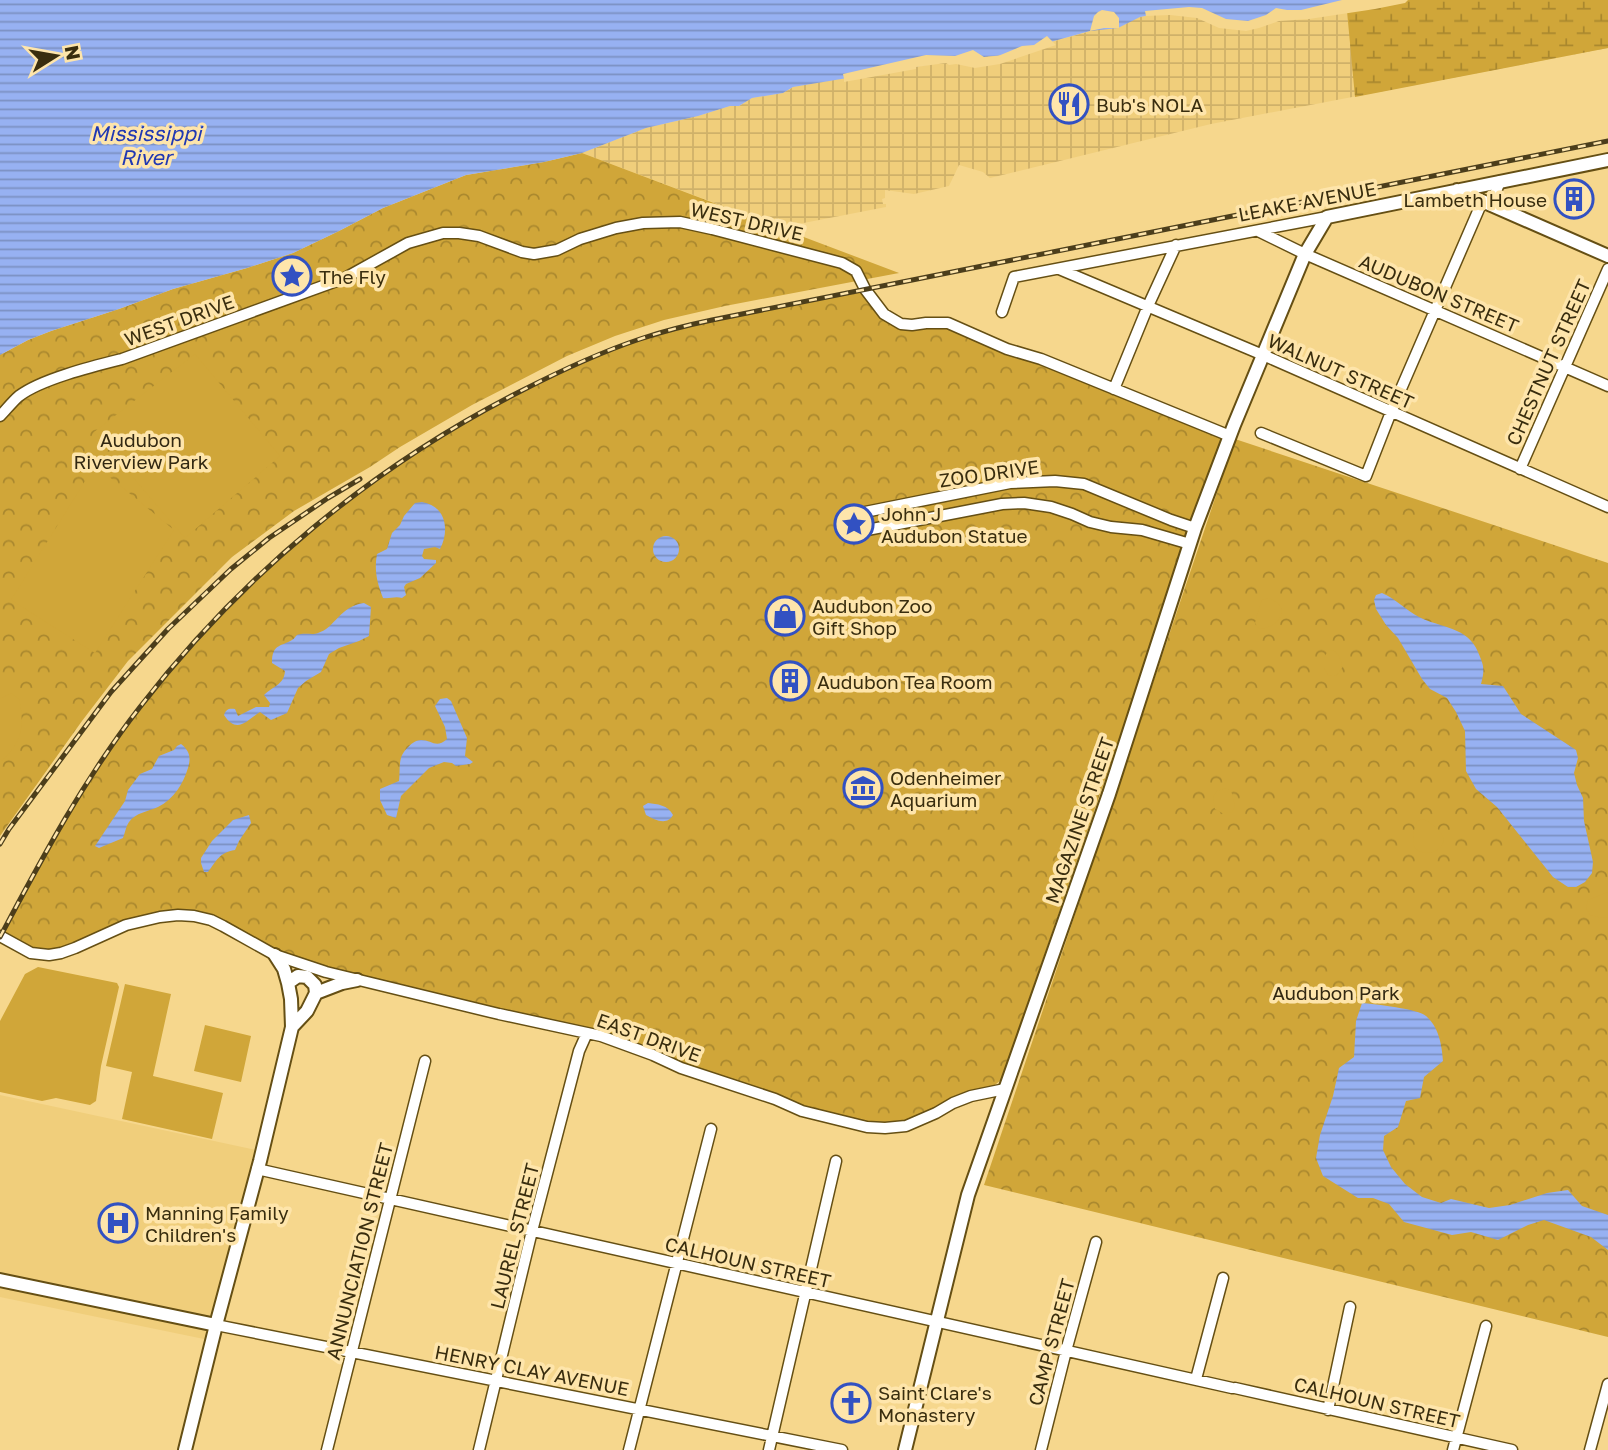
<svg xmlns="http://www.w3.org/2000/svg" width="1608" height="1450" viewBox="0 0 1608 1450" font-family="'Golos Text',sans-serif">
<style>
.built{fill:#f0ce7b}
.industrial{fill:url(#industrial-grid)}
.wetland{fill:url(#wetland-marsh)}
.park{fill:url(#park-crowns)}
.pitch{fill:#d0a639}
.water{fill:url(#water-rules)}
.pier{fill:#f6d78d}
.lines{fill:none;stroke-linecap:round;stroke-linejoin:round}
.minor-casing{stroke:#654f14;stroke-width:13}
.tertiary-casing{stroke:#654f14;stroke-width:16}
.minor{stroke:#fff;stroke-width:10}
.tertiary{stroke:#fff;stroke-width:12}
.rail-casing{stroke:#4c3e1b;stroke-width:5}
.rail{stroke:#fee5ab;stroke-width:2.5;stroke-dasharray:8;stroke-linecap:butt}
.labels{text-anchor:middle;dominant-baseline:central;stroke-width:7;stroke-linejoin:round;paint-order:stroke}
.poi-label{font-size:19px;fill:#392d0e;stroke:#fee5ab;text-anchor:start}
.street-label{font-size:19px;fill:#392d0e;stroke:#fee5ab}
.park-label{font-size:19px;fill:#322812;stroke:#fee5ab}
.water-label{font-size:21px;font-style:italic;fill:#2038b3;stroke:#fee5ab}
</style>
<defs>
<pattern id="industrial-grid" width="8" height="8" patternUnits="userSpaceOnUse" patternTransform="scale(1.75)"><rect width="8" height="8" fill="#f0ce7b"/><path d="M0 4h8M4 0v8" fill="none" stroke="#cfb169"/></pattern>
<pattern id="wetland-marsh" width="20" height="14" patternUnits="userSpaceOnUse" patternTransform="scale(1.75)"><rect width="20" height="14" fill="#d0a639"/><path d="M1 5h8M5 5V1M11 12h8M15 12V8" fill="none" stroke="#aa882e"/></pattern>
<pattern id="park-crowns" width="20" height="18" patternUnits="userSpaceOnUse" patternTransform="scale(1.75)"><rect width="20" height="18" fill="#d0a639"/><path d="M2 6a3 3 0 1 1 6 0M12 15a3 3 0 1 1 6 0" fill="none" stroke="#aa882e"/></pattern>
<pattern id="water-rules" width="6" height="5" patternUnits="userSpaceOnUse" patternTransform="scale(1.75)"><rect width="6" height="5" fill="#97b1f2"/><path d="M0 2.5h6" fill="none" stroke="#7c90c2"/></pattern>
</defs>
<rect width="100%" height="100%" fill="#f6d78d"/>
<!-- built -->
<path class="built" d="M0,1095L256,1150L204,1339L0,1297Z"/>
<!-- industrial -->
<path class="industrial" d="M1608,0V48L1211,124L990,178L983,172L959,165L949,186L914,194L885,190V198L882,199L883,204H886V207L783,227L781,228L582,153L646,128L698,116L730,106H739L752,98L783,93L793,87L1055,41L1140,17L1170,11L1280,18L1347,11Z"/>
<!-- wetland -->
<path class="wetland" d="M1404,0H1608V48L1355,97L1347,11Z"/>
<!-- park -->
<path class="park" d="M582,153L899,273L725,306L664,320L615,336L567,356L472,405L400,447L370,467L294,511L232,557L128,661L82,721L0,836V355L28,340L51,331L119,309L173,289L247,268L293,253L339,231L383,208L466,175L544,162Z
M865,289L901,324L948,323L1041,359L1223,439L1001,1080L986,1092L906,1126L838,1121L587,1033L309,966L194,916L160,917L61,953H31L0,937C42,858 84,780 138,709C179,654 227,605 277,560C294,545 310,528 328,514C422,440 530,377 644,338C677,326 713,319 748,312C787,304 826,297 865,289Z
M1235,439L1608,563V1337L984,1185Z"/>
<!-- pitch -->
<path class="pitch" d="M195,354L280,456L185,538L94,432Z
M95,465L174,530L95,653L11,600Z
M1269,598C1294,608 1278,628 1259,629L1255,623C1256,619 1260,604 1262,600Z
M1329,650C1338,649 1342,660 1342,668L1336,676L1328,675L1324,668V657Z
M11,693L19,699C25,726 22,744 0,762V699Z
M1225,788L1231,790L1235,806L1232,812L1222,813L1215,809L1213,797L1217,791Z
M1423,819C1435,825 1455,839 1435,851C1430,854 1419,853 1415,848C1411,844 1414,825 1418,821C1419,820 1421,820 1423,819Z
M1608,892V917L1603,918L1590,915L1586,908L1588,900Z
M38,967L117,983L119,987L101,1066L96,1101L90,1105L56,1098L42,1101L0,1092V1021L25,974Z
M125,984L171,994L153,1076L223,1093L212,1139L122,1119L132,1072L106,1066Z
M205,1025L251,1036L241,1082L194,1071Z"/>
<!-- water -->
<path class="water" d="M0,0H1404L1280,18L1247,29L1198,16L1170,11L1140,17L1118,28L1090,31L1054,41L1024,53L956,60L793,87L783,93L752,98L739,106H730L698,116L646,128L582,153L544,162L466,175L383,208L339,231L293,253L247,268L173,289L119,309L51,331L28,340L0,355Z
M422,502C446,506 450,530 440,549L435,547L424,549L422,556L424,559L436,560V563L420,578L406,584L404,587L406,595L402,598C395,596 390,599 383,598C377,583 374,570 377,554L387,549L392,533L400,525L404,516L415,503Z
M653 549a13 13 0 1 1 26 0a13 13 0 1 1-26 0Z
M1382,593C1396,599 1406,610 1419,617C1441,628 1468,627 1478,652C1484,666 1485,669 1481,684L1503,686L1521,714L1576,750L1578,758L1574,773L1577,785L1583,798L1584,821L1593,862L1592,873L1585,882L1576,887H1568L1553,877L1497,807L1476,789L1466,771L1465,731L1456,712L1447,698L1430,689L1422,679L1398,638L1386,625L1376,609L1374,600L1376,595Z
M364,603L371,607L369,636L359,641L339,648L329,654L321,672L306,681L298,688L287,713L271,720L260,712C247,720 237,735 224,715C226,709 229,708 235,709L238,716L256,707H269L270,703L264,695C273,686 284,685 285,671L272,663C272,644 280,647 292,640C298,636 294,635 301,634C307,633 313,635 318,633C335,628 340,606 364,603Z
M447,698L451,701L467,738L465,756L473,762L470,764L456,766L452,763L444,762L429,768L401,796L396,818L387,815L380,800V789L399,781C400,773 399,765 401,758C403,751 413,740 421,740C432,740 436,749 447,739L445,727L435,706L440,699Z
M181,744C190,751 191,758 188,768C183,784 174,799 158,807C149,811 135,813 129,822C126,826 125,833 123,838L99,848L95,846L125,801L128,790L140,774L152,769L159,756L174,750L177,746Z
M648,803C657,804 668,805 673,815C667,826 655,820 646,815L643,806Z
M249,815L251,823L239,841L235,850C219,853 217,860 208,872H204L201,863V858L212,841L233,820Z
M1362,1003C1374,1004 1419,1009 1426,1016C1439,1027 1442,1046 1443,1061L1424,1077L1420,1098L1406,1101L1398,1127L1384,1136L1383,1150L1391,1167L1405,1184L1422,1197L1441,1203L1451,1199L1489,1208L1510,1205L1547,1193L1568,1190L1582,1206L1608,1215V1250L1591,1237L1544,1220L1528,1225L1498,1240L1471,1232L1452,1235L1404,1222L1389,1204L1373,1198H1358L1323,1176L1316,1158L1320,1135L1333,1096L1339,1068L1354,1057L1356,1021Z"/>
<!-- pier -->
<path class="pier" d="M1342,0H1408L1405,3L1375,9L1309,19L1279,21L1259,28L1246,31L1219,28L1197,18L1170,15L1146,16L1145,11L1189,7L1202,8L1226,19L1248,21L1266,15L1276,8L1287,10H1301Z
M1102,10L1114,12L1119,18V28H1104L1090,31L1094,16L1098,12Z
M1047,36L1056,45L1000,64L975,68L956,64L949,65L946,63L916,67V69L844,82V79L843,74L926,55L955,56L973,50L984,57L998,56L1022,46L1034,45Z"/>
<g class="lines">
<!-- minor casing -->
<g class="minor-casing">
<path id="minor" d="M1491,205L1500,181
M1258,231L1305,254L1608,386
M1059,269L1263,355L1608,507
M1002,312L1014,277L1327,217
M1114,389L1148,306L1176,245
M0,416C6,410 12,402 19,396C41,379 94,366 122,359L345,278L408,243L443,233H459L479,236L522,252L534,254L557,250L580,239L616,228L643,223L680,222L712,229L842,263L856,271L865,289L884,314L901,324L912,325L926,323H948L1007,349L1041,359L1230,436
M1261,433L1366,476L1391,412L1482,202
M1520,469L1608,269
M865,512L1010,483L1055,481L1084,484L1171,520L1195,528
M867,530L1002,504L1024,503L1051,507L1072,514L1090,522L1111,527L1142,530L1190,544
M0,936L31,953L49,955L61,953L75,948L126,925L160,917L178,915L194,916L211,920L223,926L275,955L326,972L499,1014L601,1036L653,1055L681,1068L775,1099L802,1111L867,1127L885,1128L906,1126L936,1113L953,1103L971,1096L1005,1089
M257,1169L1232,1388
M216,1325L842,1450
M1196,1379L1223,1278
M1235,1388L1512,1450
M1328,1410L1350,1307
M327,1450L425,1061
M479,1450L532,1231L579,1051L587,1033
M629,1450L711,1129
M769,1450L836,1161
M1041,1450L1066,1351L1096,1242
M1453,1450L1486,1326
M1590,1450L1608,1384"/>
</g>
<!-- tertiary casing -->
<g class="tertiary-casing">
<path id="tertiary" d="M1457,190L1608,256
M288,983L298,976L307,977L315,985L316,993
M292,1027L307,1011L316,993L342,983L357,980
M0,1280L216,1325
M185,1450L216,1325L260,1161L292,1027L291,999L288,983L284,969L275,955
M905,1450L968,1195L1109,794L1195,528L1234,425L1305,254L1327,217L1608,160"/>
</g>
<!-- minor -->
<use href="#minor" class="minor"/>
<!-- tertiary -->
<use href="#tertiary" class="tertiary"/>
<!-- rail casing -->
<g class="rail-casing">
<path id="rail" d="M0,844L9,829L111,692L168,629L231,569L269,538L328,498L360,479
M0,937C42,858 84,779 140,707C241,576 372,467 519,392C558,372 598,353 640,339C664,331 688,325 712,320L1608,141"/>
</g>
<!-- rail -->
<use href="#rail" class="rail"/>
</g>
<!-- icons -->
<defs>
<g id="restaurant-ring" transform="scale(2.0125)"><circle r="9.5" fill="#fee5ab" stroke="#3251c2" stroke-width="1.5"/><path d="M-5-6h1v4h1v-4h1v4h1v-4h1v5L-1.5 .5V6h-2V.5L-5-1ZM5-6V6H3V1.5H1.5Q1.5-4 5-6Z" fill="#3251c2"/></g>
<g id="building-ring" transform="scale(2.0125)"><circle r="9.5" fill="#fee5ab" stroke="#3251c2" stroke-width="1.5"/><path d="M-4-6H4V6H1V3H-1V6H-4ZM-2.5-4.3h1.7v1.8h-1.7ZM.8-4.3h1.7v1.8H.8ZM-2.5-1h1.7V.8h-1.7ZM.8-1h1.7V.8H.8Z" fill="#3251c2"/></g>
<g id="sight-ring" transform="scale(2.0125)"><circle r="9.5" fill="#fee5ab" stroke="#3251c2" stroke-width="1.5"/><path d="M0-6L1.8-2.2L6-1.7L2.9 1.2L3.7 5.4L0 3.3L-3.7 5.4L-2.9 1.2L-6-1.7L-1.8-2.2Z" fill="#3251c2"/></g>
<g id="shop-ring" transform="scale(2.0125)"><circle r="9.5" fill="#fee5ab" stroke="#3251c2" stroke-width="1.5"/><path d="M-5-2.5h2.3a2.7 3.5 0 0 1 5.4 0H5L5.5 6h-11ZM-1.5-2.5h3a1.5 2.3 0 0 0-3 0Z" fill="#3251c2"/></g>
<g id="museum-ring" transform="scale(2.0125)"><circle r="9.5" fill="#fee5ab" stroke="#3251c2" stroke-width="1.5"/><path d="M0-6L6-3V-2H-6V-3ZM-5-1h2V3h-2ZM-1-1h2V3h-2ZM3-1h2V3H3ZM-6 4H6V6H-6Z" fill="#3251c2"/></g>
<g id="hospital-ring" transform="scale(2.0125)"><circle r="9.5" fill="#fee5ab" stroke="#3251c2" stroke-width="1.5"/><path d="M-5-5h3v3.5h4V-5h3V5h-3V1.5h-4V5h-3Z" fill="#3251c2"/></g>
<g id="church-ring" transform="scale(2.0125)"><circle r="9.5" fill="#fee5ab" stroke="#3251c2" stroke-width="1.5"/><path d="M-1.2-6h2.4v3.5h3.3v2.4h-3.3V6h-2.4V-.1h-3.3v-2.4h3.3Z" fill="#3251c2"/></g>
</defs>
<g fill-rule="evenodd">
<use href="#restaurant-ring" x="1069" y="104"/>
<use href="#building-ring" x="1574" y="199"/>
<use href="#sight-ring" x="292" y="276"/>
<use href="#sight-ring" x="854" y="524"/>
<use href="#shop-ring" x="785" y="616"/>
<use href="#building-ring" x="790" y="681"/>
<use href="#museum-ring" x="863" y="788"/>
<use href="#hospital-ring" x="118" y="1223"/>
<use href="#church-ring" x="851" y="1403"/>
</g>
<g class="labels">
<!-- poi labels -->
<g class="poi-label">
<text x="1096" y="104">Bub's NOLA</text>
<text x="1547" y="199" text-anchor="end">Lambeth House</text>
<text x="319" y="276">The Fly</text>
<text x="881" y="513">John J<tspan x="881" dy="22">Audubon Statue</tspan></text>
<text x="812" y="605">Audubon Zoo<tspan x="812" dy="22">Gift Shop</tspan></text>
<text x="817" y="681">Audubon Tea Room</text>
<text x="890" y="777">Odenheimer<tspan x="890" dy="22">Aquarium</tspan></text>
<text x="145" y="1212">Manning Family<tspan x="145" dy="22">Children's</tspan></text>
<text x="878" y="1392">Saint Clare's<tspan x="878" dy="22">Monastery</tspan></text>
</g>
<!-- street labels -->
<g class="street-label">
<text transform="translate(1307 201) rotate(-11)">LEAKE AVENUE</text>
<text transform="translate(747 221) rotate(13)">WEST DRIVE</text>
<text transform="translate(1439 293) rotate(23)">AUDUBON STREET</text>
<text transform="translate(179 320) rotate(-20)">WEST DRIVE</text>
<text transform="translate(1548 362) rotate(-66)">CHESTNUT STREET</text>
<text transform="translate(1341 371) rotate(24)">WALNUT STREET</text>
<text transform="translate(989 473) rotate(-8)">ZOO DRIVE</text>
<text transform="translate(1079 820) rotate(-71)">MAGAZINE STREET</text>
<text transform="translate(649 1037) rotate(20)">EAST DRIVE</text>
<text transform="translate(514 1236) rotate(-76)">LAUREL STREET</text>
<text transform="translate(359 1251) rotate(-76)">ANNUNCIATION STREET</text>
<text transform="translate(748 1262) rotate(13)">CALHOUN STREET</text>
<text transform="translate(1051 1342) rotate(-75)">CAMP STREET</text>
<text transform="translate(532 1370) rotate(11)">HENRY CLAY AVENUE</text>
<text transform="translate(1377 1402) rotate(13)">CALHOUN STREET</text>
</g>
<!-- park labels -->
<g class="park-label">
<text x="141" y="439">Audubon<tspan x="141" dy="22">Riverview Park</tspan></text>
<text x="1336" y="992">Audubon Park</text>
</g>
<!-- water labels -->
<g class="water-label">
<text x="146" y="133">Mississippi<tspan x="146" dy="24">River</tspan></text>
</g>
</g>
<!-- north arrow -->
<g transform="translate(56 56) rotate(79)" stroke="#fee5ab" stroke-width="5" paint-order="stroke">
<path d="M0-5L12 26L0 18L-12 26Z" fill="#392d0e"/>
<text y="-10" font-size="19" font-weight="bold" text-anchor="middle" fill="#392d0e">N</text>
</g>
</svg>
